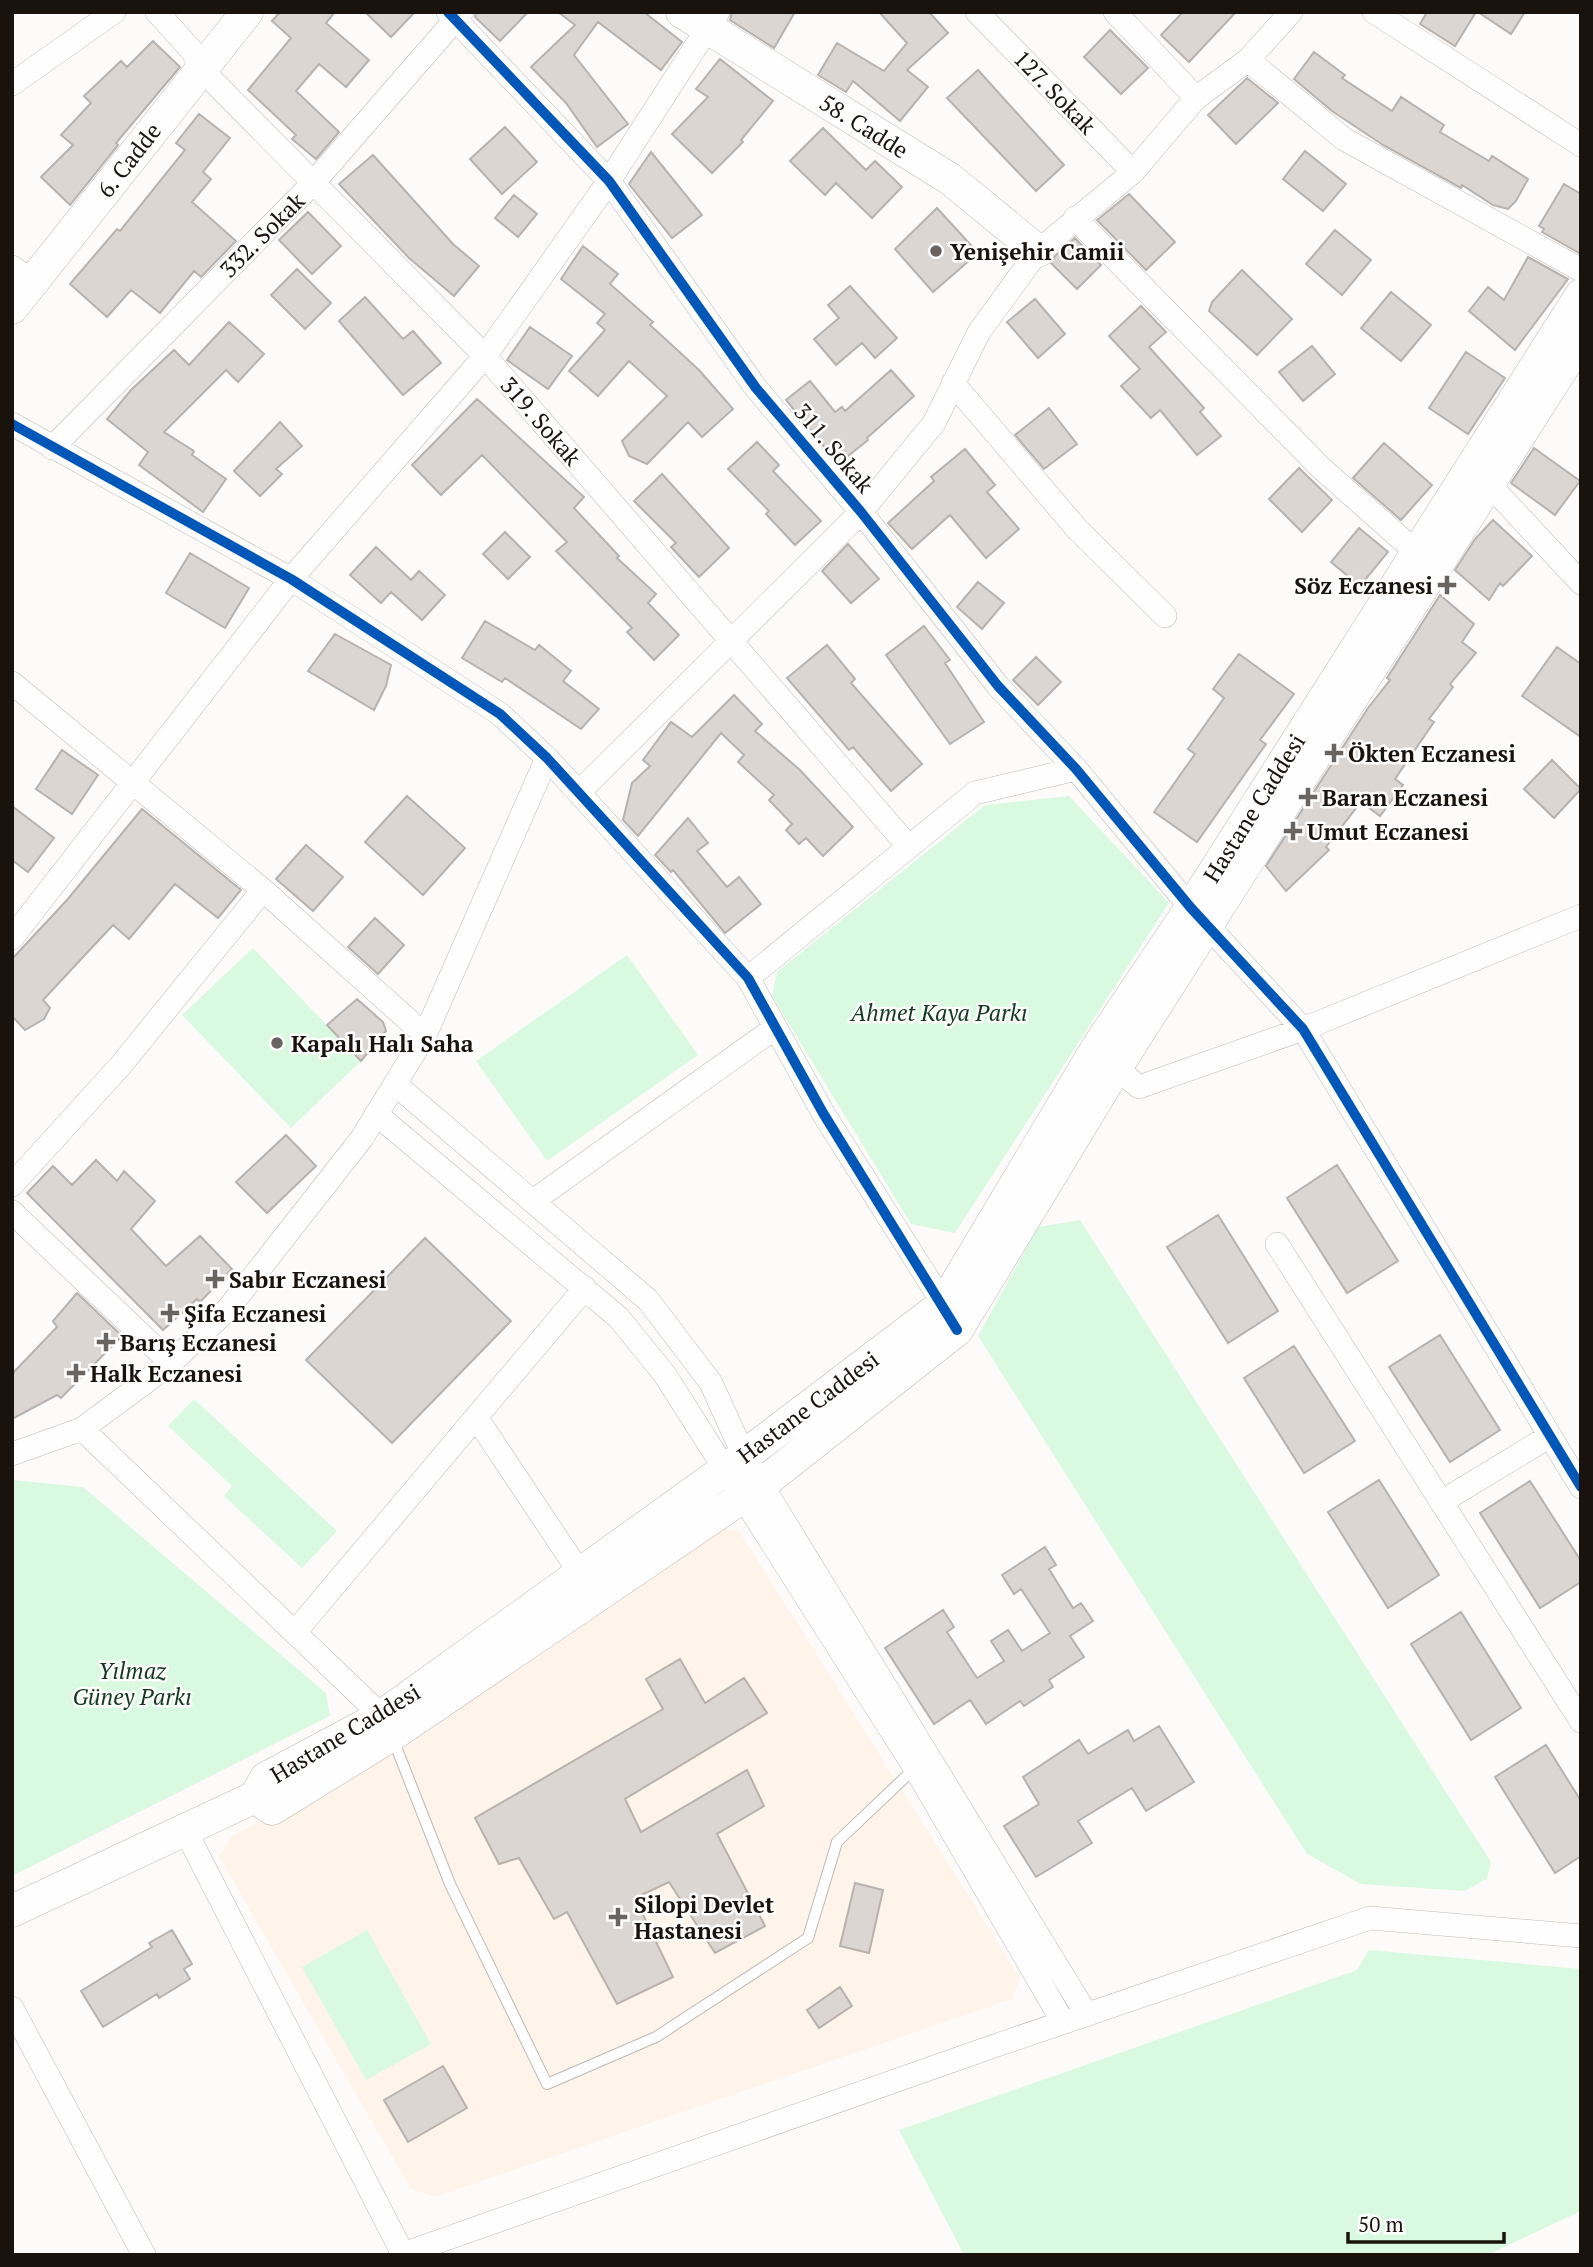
<svg xmlns="http://www.w3.org/2000/svg" width="1593" height="2267" viewBox="0 0 1593 2267" font-family="'PT Serif',serif">
<style>
.medical{fill:#fef4e9}
.green{fill:#daf9e1}
.building{fill:#dcd6d2;stroke:#b8b2af;stroke-width:2}
.lines{fill:none;stroke-linecap:round;stroke-linejoin:round}
.lane-casing{stroke:#beb9b5;stroke-width:12}
.street-casing{stroke:#beb9b5;stroke-width:24}
.secondary-casing{stroke:#beb9b5;stroke-width:33}
.lane{stroke:#fffefe;stroke-width:10}
.street{stroke:#fffefe;stroke-width:23}
.secondary{stroke:#fffefe;stroke-width:32}
.cycleway-casing{stroke:#fff;stroke-width:15}
.cycleway{stroke:#0057b8;stroke-width:10}
.poi-dot{fill:#696460;stroke:#fff;stroke-width:2.5}
.labels{text-anchor:middle;dominant-baseline:central;stroke-width:5;stroke-linejoin:round;paint-order:stroke}
.street-label{font-size:23px;fill:#1a120d;stroke:#fff}
.poi-label{font-size:23px;font-weight:bold;fill:#1a120d;stroke:#fff;text-anchor:start}
.park-label{font-size:23px;font-style:italic;fill:#133a21;stroke:#fff}
</style>
<rect width="100%" height="100%" fill="#fdfbf9"/>
<!-- medical -->
<path class="medical" d="M719,1527L739,1531L1020,1978L1012,1999L435,2197L411,2189L219,1856L233,1835L407,1746Z"/>
<!-- green -->
<path class="green" d="M1069,796L1169,903L955,1233L911,1224L772,996L777,972L985,805Z
M253,948L361,1061L291,1128L182,1015Z
M627,955L698,1055L547,1161L476,1061Z
M1080,1220L1491,1862L1487,1879L1464,1891L1361,1884L1307,1854L978,1336L1038,1227Z
M194,1399L337,1531L302,1568L224,1496L232,1486L168,1426Z
M12,1480L83,1487L326,1693L330,1716L12,1876Z
M367,1930L431,2044L366,2080L302,1967Z
M1369,1950L1581,1969V2211L1487,2255H964L899,2130L1357,1970Z"/>
<!-- building -->
<path class="building" d="M280,12H335L326,23L369,60L346,87L319,64L296,91L339,132L316,159L292,139L296,135L248,90L291,38L272,21Z
M365,12H415L391,37Z
M476,12H528L500,41L475,17Z
M558,12H644L682,42L661,70L598,22L574,55L628,124L597,147L566,103L531,67L575,25Z
M732,12H795L774,48L730,20Z
M879,12H929L948,33L907,70L928,87L900,121L853,81L846,92L818,75L837,43L884,71L907,43Z
M1183,12H1236L1189,62L1161,35Z
M1427,12H1476L1455,46L1420,24Z
M1478,12H1525L1511,34Z
M1110,30L1148,68L1121,94L1084,57Z
M153,41L180,67L116,143L118,145L70,205L41,177L73,145L61,135L91,103L84,96L121,61L127,67Z
M1314,52L1345,75L1342,78L1392,111L1401,97L1444,125L1440,132L1489,161L1492,156L1528,179L1516,201L1508,209L1493,205L1462,185L1461,188L1383,145L1332,111L1294,79Z
M720,59L773,101L741,140L743,142L712,173L672,134L708,97L696,89Z
M978,70L1064,165L1036,191L947,98Z
M1247,78L1278,103L1236,144L1208,115Z
M199,114L230,138L203,172L211,179L192,202L236,241L201,277L194,271L160,313L131,290L107,317L70,284L117,229L120,231L185,150L176,143Z
M505,127L537,162L502,194L470,159Z
M823,128L866,170L875,161L902,187L872,218L836,183L825,195L790,161Z
M1305,151L1346,184L1323,211L1283,179Z
M651,152L702,215L672,238L629,184Z
M373,155L453,244L479,266L454,296L409,258L339,184Z
M1564,184L1581,194V254L1542,232L1544,229L1539,226Z
M1129,194L1175,242L1146,270L1097,220Z
M514,195L537,214L518,237L495,218Z
M937,208L978,253L933,292L895,249Z
M308,212L341,246L312,274L279,240Z
M1335,230L1371,260L1342,295L1306,264Z
M1075,238L1101,265L1077,289L1051,263L1056,255Z
M583,246L618,274L610,284L653,322L650,325L699,370L733,409L702,437L688,422L647,464L629,456L622,441L667,396L629,361L598,396L569,371L605,330L597,323L605,314L561,279Z
M1528,257L1568,279L1515,350L1469,311L1488,287L1504,300Z
M297,269L331,303L305,329L271,295Z
M1242,270L1292,319L1257,355L1209,311L1212,302Z
M850,286L897,338L875,358L862,343L836,365L814,339L839,318L828,305Z
M1391,292L1431,325L1401,361L1361,328Z
M365,297L403,339L413,331L441,363L403,395L339,321Z
M1035,299L1065,334L1038,358L1007,322Z
M1141,306L1166,332L1149,347L1204,408L1200,412L1221,436L1197,455L1160,410L1151,418L1121,386L1140,369L1109,336Z
M229,322L264,354L238,382L226,370L164,432L194,451L192,455L226,479L203,512L139,465L148,452L107,419L131,390L174,350L189,365Z
M530,327L572,356L548,389L507,360Z
M1312,346L1335,374L1303,401L1279,372Z
M1466,352L1505,378L1468,434L1429,408Z
M891,370L914,396L867,438L868,440L838,464L786,400L810,381L835,412L842,407L845,411Z
M477,399L584,497L574,508L619,556L617,558L656,594L648,603L679,635L654,660L627,632L632,628L556,551L567,542L482,455L441,495L412,465Z
M1049,408L1077,444L1044,469L1015,435Z
M280,422L302,446L276,469L282,474L260,496L234,471Z
M757,442L779,465L773,471L821,521L795,545L766,514L769,511L728,469Z
M1384,443L1432,485L1401,520L1353,478Z
M1534,448L1580,481L1555,515L1511,483Z
M965,449L995,485L987,492L1019,529L986,558L950,515L912,549L888,523L934,481L931,477Z
M1299,468L1332,500L1302,532L1269,499Z
M662,474L729,548L699,577L671,547L676,543L634,501Z
M1493,520L1532,556L1503,586L1500,583L1489,600L1455,570L1475,539Z
M1359,528L1388,552L1360,586L1331,562Z
M505,532L530,557L508,579L483,554Z
M848,544L879,579L851,603L822,571Z
M376,547L411,580L419,571L445,595L422,620L391,592L381,603L350,575Z
M190,553L249,588L225,628L166,593Z
M978,582L1004,603L982,629L957,607Z
M1440,595L1474,624L1462,642L1476,653L1450,684L1453,687L1429,719L1434,722L1395,779L1403,785L1380,816L1361,802L1326,847L1329,850L1286,891L1266,866L1368,708L1390,680L1387,678Z
M485,621L535,650L539,645L571,671L563,681L599,709L581,729L505,678L502,682L462,658Z
M924,626L950,660L945,663L984,722L950,744L886,655Z
M335,634L391,665L386,686L374,710L308,671Z
M827,645L855,679L851,683L922,764L891,791L853,747L849,750L787,678Z
M1557,647L1581,664V737L1522,696Z
M1239,654L1294,694L1260,740L1266,744L1197,842L1154,812L1195,754L1188,749L1224,698L1213,689Z
M1036,657L1061,682L1038,705L1013,680Z
M734,695L762,724L755,731L800,770L853,827L823,856L806,838L799,844L786,830L792,824L769,800L774,795L738,762L744,755L721,733L638,836L623,820L632,783L650,766L643,760L671,722L692,737Z
M62,750L98,775L72,814L36,789Z
M1552,760L1581,789L1554,818L1524,789Z
M407,796L465,848L423,895L365,842Z
M12,806L54,838L28,872L12,860Z
M142,809L241,890L218,918L175,884L129,939L113,925L43,1000L50,1008L44,1019L25,1030L12,1016V959L67,900Z
M688,818L708,843L697,851L727,887L739,877L761,904L725,933L673,870L671,872L655,855Z
M306,845L343,877L313,911L276,879Z
M375,918L404,945L378,974L348,947Z
M357,999L383,1022L386,1031L361,1061L327,1025Z
M286,1135L316,1166L267,1213L236,1182Z
M96,1160L117,1181L124,1171L155,1201L131,1229L166,1266L200,1236L232,1269L200,1302L197,1299L163,1330L27,1193L53,1166L72,1185Z
M1337,1165L1398,1261L1347,1293L1287,1198Z
M1218,1215L1278,1311L1228,1343L1167,1247Z
M425,1238L511,1321L392,1443L306,1360Z
M77,1293L122,1336L61,1398L57,1395L12,1419V1374L57,1327L53,1321Z
M1440,1335L1500,1430L1450,1462L1389,1367Z
M1294,1346L1355,1441L1304,1473L1244,1378Z
M1379,1480L1439,1575L1388,1608L1328,1512Z
M1530,1481L1581,1561V1582L1540,1608L1480,1513Z
M1045,1547L1056,1565L1049,1569L1073,1608L1081,1603L1093,1621L1070,1636L1084,1657L1049,1680L1053,1687L1024,1706L1020,1701L986,1724L970,1700L934,1724L885,1648L943,1610L954,1627L947,1632L977,1678L1004,1661L991,1641L1008,1630L1022,1651L1050,1633L1021,1589L1014,1594L1002,1575Z
M1461,1612L1521,1708L1471,1740L1411,1644Z
M680,1659L705,1703L744,1678L767,1713L625,1799L641,1832L747,1770L764,1806L717,1834L765,1926L715,1953L669,1882L635,1898L673,1977L617,2004L567,1912L554,1919L519,1858L499,1864L475,1818L663,1709L646,1679Z
M1159,1726L1194,1782L1146,1811L1132,1788L1078,1821L1092,1843L1036,1877L1004,1826L1039,1804L1023,1777L1079,1740L1088,1754L1128,1730L1134,1741Z
M1546,1745L1581,1801V1856L1555,1873L1495,1777Z
M855,1883L883,1890L869,1953L840,1946Z
M172,1930L192,1964L184,1969L190,1979L159,1998L157,1994L103,2027L81,1991L152,1947L149,1943Z
M840,1987L852,2006L819,2028L807,2010Z
M443,2066L467,2108L408,2142L384,2100Z"/>
<g class="lines">
<!-- lane casing -->
<g class="lane-casing">
<path id="lane" d="M393,1739L450,1884L547,2084L656,2037L808,1938L837,1842L915,1768"/>
</g>
<!-- street casing -->
<g class="street-casing">
<path id="street" d="M157,12L193,52L201,69L485,356L909,847
M448,12L609,181L756,388L861,512L998,686L1076,769L1191,908L1303,1029L1581,1487
M977,12L1133,172
M1115,12L1196,98
M1374,12L1581,145
M1248,60L1344,139L1581,270
M12,84L114,12
M1075,218L1320,467L1416,552
M12,267L34,282
M953,383L1077,529L1165,616
M12,424L291,579L500,714L547,758L748,978L823,1113L950,1314
M52,448L315,181L462,12
M1489,484L1581,583
M12,683L263,890L425,1035
M579,792L861,512L934,423L979,332L1038,251L1133,172L1196,98L1248,60L1291,12
M12,938L291,579L485,356L609,181L718,12
M748,978L975,793L1076,769
M1108,1056L1116,1068L1139,1087L1303,1029L1581,916
M395,1084L648,1300L711,1383L744,1456L1087,2015
M376,1114L619,1318L665,1375L915,1768L1063,2022
M12,1185L121,1065L263,890
M533,1201L775,1028
M12,1212L171,1363
M1277,1244L1581,1721
M476,1417L580,1573
M82,1429L382,1716L389,1729
M12,1454L82,1429L171,1363L228,1309L362,1138L425,1035L547,758
M1441,1502L1550,1436
M295,1632L585,1288
M185,1830L403,2254
M12,2008L144,2255
M400,2255L997,2045L1370,1918L1581,1936"/>
</g>
<!-- secondary casing -->
<g class="secondary-casing">
<path id="secondary" d="M682,12L950,179L1038,251
M1581,295L1191,908L1100,1043L944,1304L744,1456L382,1716L266,1778L255,1797L272,1809L392,1735L762,1484L957,1330L1116,1068L1581,339
M12,308L247,12
M12,1911L255,1797"/>
</g>
<!-- lane -->
<use href="#lane" class="lane"/>
<!-- street -->
<use href="#street" class="street"/>
<!-- secondary -->
<use href="#secondary" class="secondary"/>
<!-- cycleway casing -->
<g class="cycleway-casing">
<path id="cycleway" d="M448,12L609,181L756,388L861,512L998,686L1076,769L1191,908L1303,1029L1581,1487
M12,424L291,579L500,714L547,758L748,978L823,1113L957,1330"/>
</g>
<!-- cycleway -->
<use href="#cycleway" class="cycleway"/>
</g>
<!-- markers -->
<g class="poi-dot">
<circle cx="936" cy="251" r="7"/>
<path d="M1443.5 574.5h7v7h7v7h-7v7h-7v-7h-7v-7h7z"/>
<path d="M1330.5 742.5h7v7h7v7h-7v7h-7v-7h-7v-7h7z"/>
<path d="M1304.5 786.5h7v7h7v7h-7v7h-7v-7h-7v-7h7z"/>
<path d="M1289.5 820.5h7v7h7v7h-7v7h-7v-7h-7v-7h7z"/>
<circle cx="277" cy="1043" r="7"/>
<path d="M211.5 1268.5h7v7h7v7h-7v7h-7v-7h-7v-7h7z"/>
<path d="M166.5 1302.5h7v7h7v7h-7v7h-7v-7h-7v-7h7z"/>
<path d="M102.5 1331.5h7v7h7v7h-7v7h-7v-7h-7v-7h7z"/>
<path d="M72.5 1362.5h7v7h7v7h-7v7h-7v-7h-7v-7h7z"/>
<path d="M614.5 1906.5h7v7h7v7h-7v7h-7v-7h-7v-7h7z"/>
</g>
<g class="labels">
<!-- street labels -->
<g class="street-label">
<text transform="translate(1055 92) rotate(46)">127. Sokak</text>
<text transform="translate(864 126) rotate(32)">58. Cadde</text>
<text transform="translate(129 160) rotate(-52)">6. Cadde</text>
<text transform="translate(262 235) rotate(-45)">332. Sokak</text>
<text transform="translate(541 421) rotate(49)">319. Sokak</text>
<text transform="translate(834 448) rotate(50)">311. Sokak</text>
<text transform="translate(1254 808) rotate(-58)">Hastane Caddesi</text>
<text transform="translate(808 1407) rotate(-37)">Hastane Caddesi</text>
<text transform="translate(345 1733) rotate(-31)">Hastane Caddesi</text>
</g>
<!-- poi labels -->
<g class="poi-label">
<text x="950" y="251">Yenişehir Camii</text>
<text x="1433" y="585" text-anchor="end">Söz Eczanesi</text>
<text x="1348" y="753">Ökten Eczanesi</text>
<text x="1322" y="797">Baran Eczanesi</text>
<text x="1307" y="831">Umut Eczanesi</text>
<text x="291" y="1043">Kapalı Halı Saha</text>
<text x="229" y="1279">Sabır Eczanesi</text>
<text x="184" y="1313">Şifa Eczanesi</text>
<text x="120" y="1342">Barış Eczanesi</text>
<text x="90" y="1373">Halk Eczanesi</text>
<text x="634" y="1904">Silopi Devlet<tspan x="634" dy="26">Hastanesi</tspan></text>
</g>
<!-- park labels -->
<g class="park-label">
<text x="939" y="1012">Ahmet Kaya Parkı</text>
<text x="132" y="1670">Yılmaz<tspan x="132" dy="26">Güney Parkı</tspan></text>
</g>
</g>
<!-- border -->
<rect width="1593" height="2267" fill="none" stroke="#1a120d" stroke-width="28"/>
<!-- scale -->
<path d="M1348 2232v10h156v-10" fill="none" stroke="#1a120d" stroke-width="3.5"/>
<text x="1358" y="2232" font-size="21" fill="#1a120d" stroke="#ffffff" stroke-width="5" paint-order="stroke">50 m</text>
</svg>
